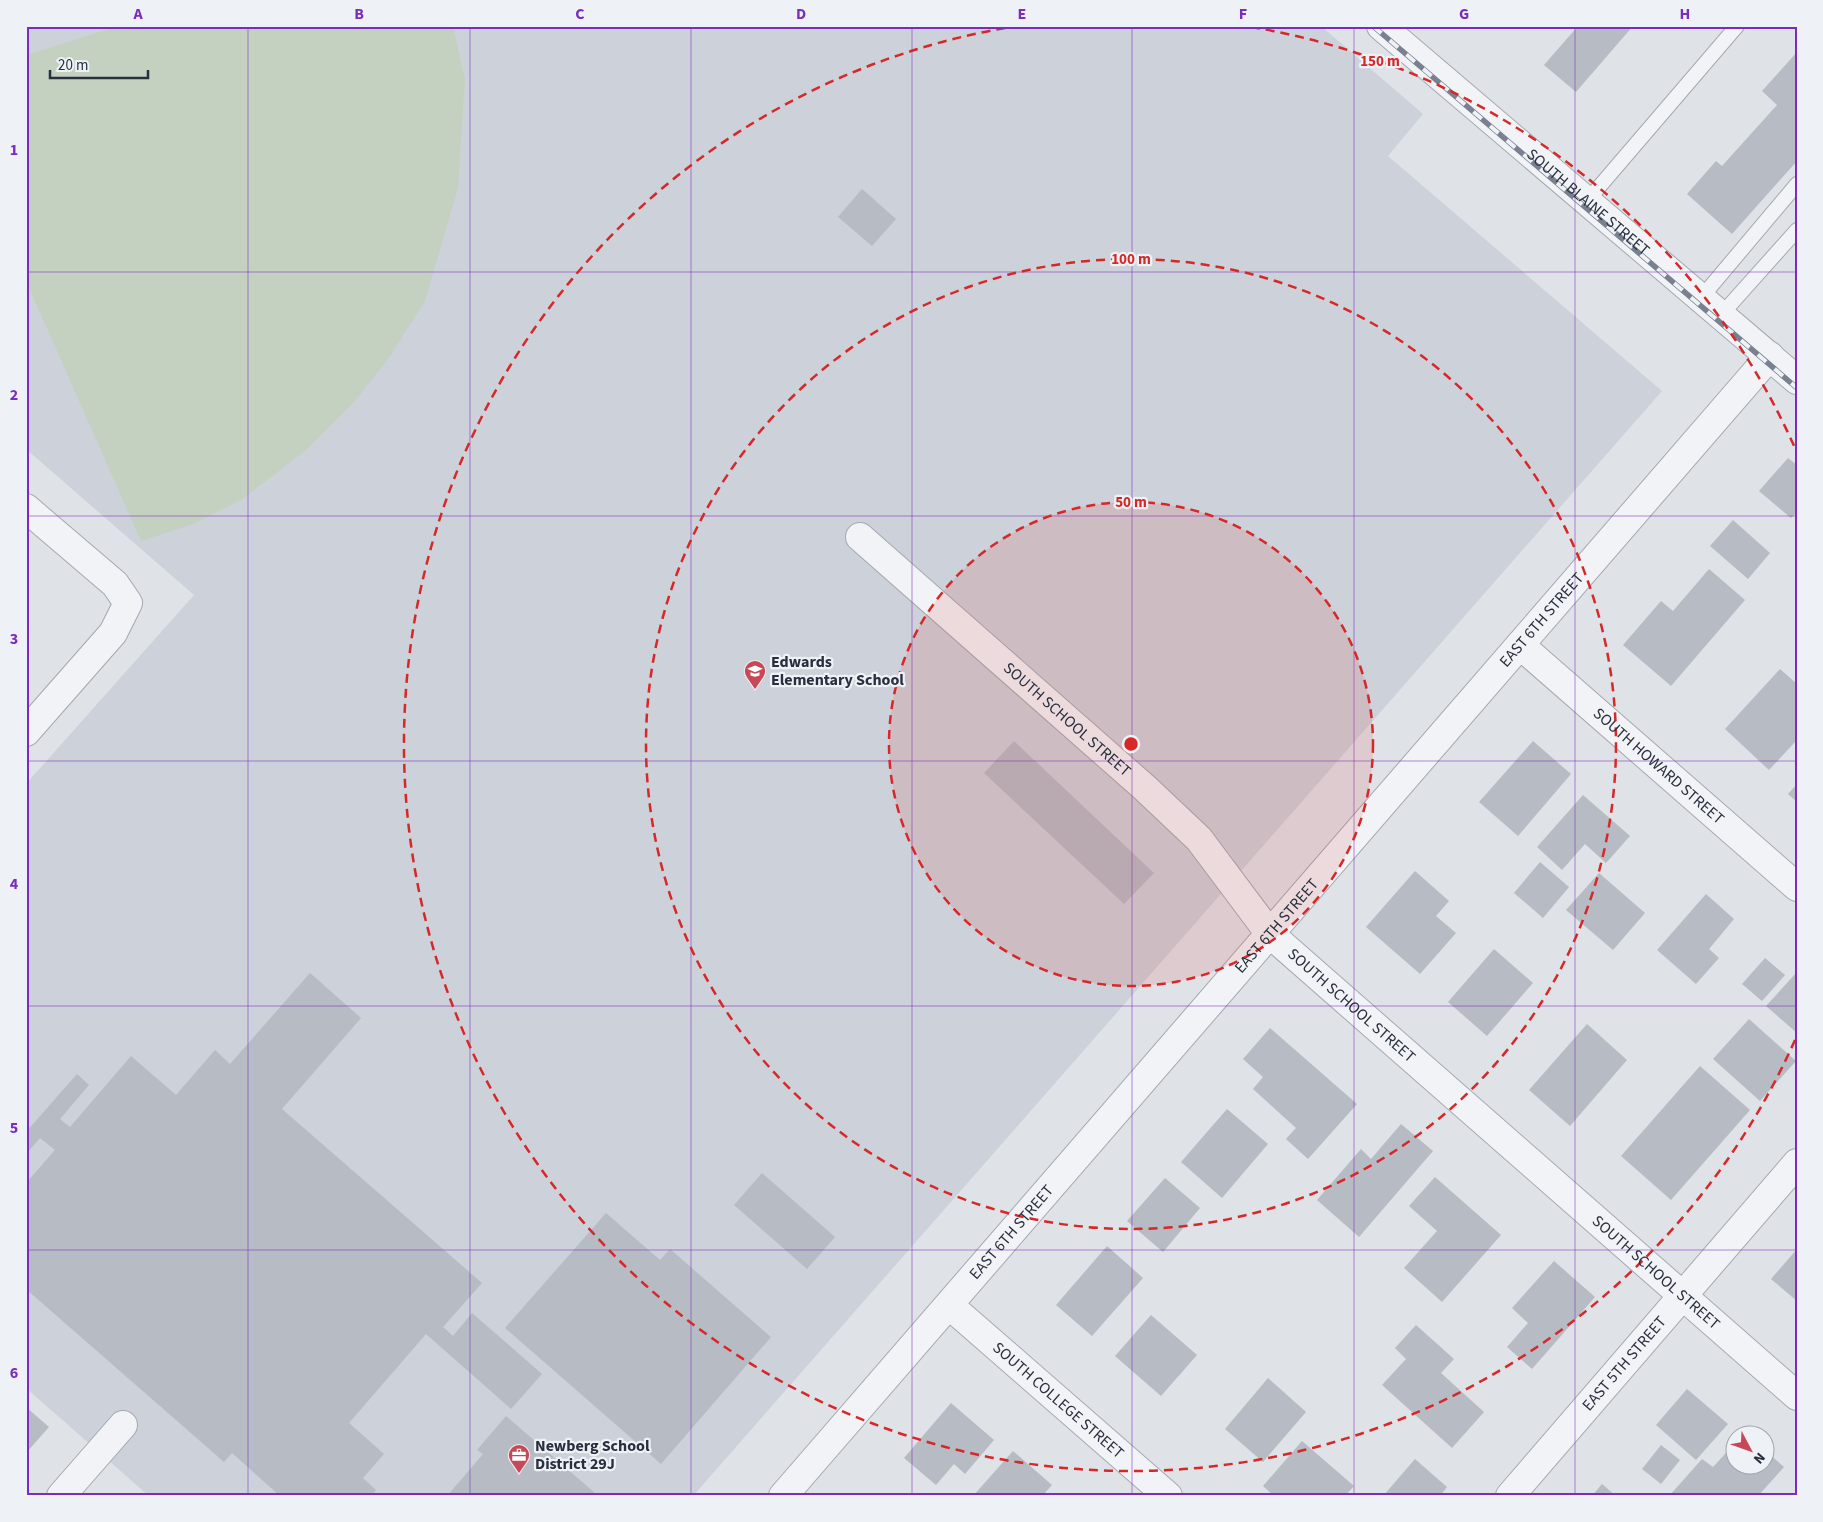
<svg xmlns="http://www.w3.org/2000/svg" width="1823" height="1522" viewBox="0 0 1823 1522" font-family="'Source Sans 3',sans-serif">
<style>
.built{fill:#cdd1d9}
.green{fill:#c4d1c0}
.building{fill:#b6bbc4}
.lines{fill:none;stroke-linecap:round;stroke-linejoin:round}
.lane-casing{stroke:#a4a9b1;stroke-width:16}
.street-casing{stroke:#a4a9b1;stroke-width:30}
.lane{stroke:#f1f3f6;stroke-width:14}
.street{stroke:#f1f3f6;stroke-width:28}
.rail-casing{stroke:#798190;stroke-width:5.5}
.rail{stroke:#eef1f5;stroke-width:4;stroke-dasharray:11;stroke-linecap:butt}
.grid{fill:none;stroke:#7b2cbf;stroke-width:1;stroke-opacity:0.55}
.ring{fill:none;stroke:#d62828;stroke-width:2.5;stroke-dasharray:9 6}
.labels{text-anchor:middle;dominant-baseline:central;stroke-width:4.5;stroke-linejoin:round;paint-order:stroke}
.street-label{font-size:16px;fill:#282f3d;stroke:#eef1f5}
.poi-label{font-size:16px;font-weight:bold;fill:#282f3d;stroke:#eef1f5;text-anchor:start}
.centre{fill:#d62828;stroke:#eef1f5;stroke-width:2.5}
.ring-label{font-size:15px;text-anchor:middle;font-weight:bold;fill:#d62828;stroke:#eef1f5;stroke-width:4.5;stroke-linejoin:round;paint-order:stroke}
.neatline{fill:none;stroke:#7b2cbf;stroke-width:2}
.grid-label{font-size:16px;text-anchor:middle;font-weight:bold;fill:#7b2cbf}
</style>
<rect width="100%" height="100%" fill="#dfe2e7"/>
<!-- built -->
<path class="built" d="M26,26H1321L1423,114L1388,156L1662,391L693,1496H149L26,1388V784L194,595L26,449Z"/>
<!-- green -->
<path class="green" d="M119,26H453L465,79L458,188L425,301L389,358L355,401L305,451L241,500L193,524L141,541L26,281V55Z"/>
<!-- building -->
<path class="building" d="M1578,26H1633L1576,92L1544,65Z
M1797,52V161L1732,234L1687,194L1716,161L1722,166L1777,105L1762,91Z
M862,189L896,219L872,246L838,217Z
M1788,458L1797,465V512L1791,518L1759,491Z
M1733,520L1770,553L1748,579L1710,546Z
M1709,569L1745,600L1671,686L1623,645L1661,601L1673,611Z
M1780,669L1797,684V740L1769,770L1725,729Z
M1014,741L1154,873L1124,904L984,773Z
M1533,741L1571,774L1518,836L1479,802Z
M1797,784V802L1788,794Z
M1583,795L1630,836L1606,863L1585,844L1562,870L1537,847Z
M1540,862L1569,887L1543,918L1514,893Z
M1415,871L1449,901L1436,916L1456,933L1420,974L1366,927Z
M1599,873L1645,913L1613,950L1566,910Z
M1706,894L1734,919L1709,949L1719,958L1696,984L1657,950Z
M1494,949L1533,983L1487,1036L1448,1002Z
M1765,958L1785,975L1762,1001L1742,984Z
M1797,972V1033L1766,1006Z
M310,973L361,1018L282,1109L482,1283L443,1327L453,1336L472,1313L542,1374L511,1409L426,1334L349,1423L384,1454L363,1478L376,1490L371,1496H280L232,1453L224,1462L26,1289V1183L55,1150L40,1138L26,1154V1132L77,1074L89,1085L60,1119L70,1127L131,1056L176,1095L215,1050L230,1064Z
M1749,1019L1796,1061L1760,1101L1713,1059Z
M1587,1024L1627,1060L1570,1126L1529,1090Z
M1270,1028L1357,1104L1308,1159L1286,1139L1296,1128L1253,1089L1263,1077L1243,1059Z
M1700,1066L1750,1110L1671,1200L1621,1156Z
M1227,1109L1268,1144L1222,1198L1181,1162Z
M1401,1124L1433,1151L1359,1237L1317,1200L1361,1149L1371,1159Z
M762,1173L835,1237L807,1269L734,1205Z
M1435,1177L1501,1235L1442,1302L1404,1268L1437,1231L1409,1206Z
M1165,1178L1200,1208L1163,1252L1127,1221Z
M606,1213L660,1260L670,1249L771,1337L661,1464L505,1328Z
M1107,1246L1143,1278L1092,1336L1056,1305Z
M1797,1249V1301L1771,1279Z
M1554,1261L1595,1297L1532,1369L1507,1347L1528,1323L1512,1308Z
M1151,1315L1197,1355L1161,1396L1115,1356Z
M1416,1325L1454,1359L1441,1373L1484,1412L1452,1448L1382,1385L1406,1359L1395,1348Z
M1268,1378L1306,1412L1263,1462L1225,1429Z
M1687,1389L1728,1424L1696,1460L1656,1425Z
M951,1403L994,1440L965,1474L954,1464L936,1485L904,1458Z
M26,1407L49,1427L26,1453Z
M506,1416L595,1493L593,1496H447L483,1454L477,1450Z
M1302,1441L1354,1486L1345,1496H1274L1263,1486Z
M1736,1442V1464H1766V1451L1784,1467L1758,1496L1670,1495L1702,1459L1713,1467Z
M1661,1445L1680,1460L1661,1484L1642,1469Z
M1013,1451L1052,1485L1042,1496H973Z
M1415,1459L1447,1487L1440,1496H1383Z
M1602,1484L1616,1496H1592Z"/>
<g class="lines">
<!-- lane casing -->
<g class="lane-casing">
<path id="lane" d="M1587,201L1737,26
M1701,298L1797,184
M1721,315L1797,230"/>
</g>
<!-- street casing -->
<g class="street-casing">
<g id="street">
<path id="s1" d="M1381,26L1797,380"/>
<path d="M26,508L115,584L128,603L113,633L26,732"/>
<path id="s2" d="M860,537L1145,788L1199,839L1270,934L1797,1396"/>
<path id="s3" d="M1520,645L1797,887"/>
<path id="s4" d="M949,1305L1168,1496"/>
<path d="M61,1496L123,1425"/>
<path id="s5" d="M783,1496L1770,356"/>
<path id="s6" d="M1510,1496L1797,1163"/>
</g>
</g>
<!-- lane -->
<use href="#lane" class="lane"/>
<!-- street -->
<use href="#street" class="street"/>
<!-- rail casing -->
<g class="rail-casing">
<path id="rail" d="M1373,26L1797,388"/>
</g>
<!-- rail -->
<use href="#rail" class="rail"/>
</g>
<!-- grid -->
<path class="grid" d="M248,26V1496M470,26V1496M691,26V1496M912,26V1496M1132,26V1496M1354,26V1496M1575,26V1496M26,272H1797M26,516H1797M26,761H1797M26,1006H1797M26,1250H1797"/>
<!-- distance rings -->
<circle cx="1131" cy="744" r="242" fill="#d62828" fill-opacity=".12"/>
<g class="ring">
<circle cx="1131" cy="744" r="242"/>
<circle cx="1131" cy="744" r="485"/>
<path d="M1795 1040A727 727 0 1 1 1011 27M1251 27A727 727 0 0 1 1795 448"/>
</g>
<!-- icons -->
<defs>
<g id="school-pin" transform="scale(1.125)"><path d="M0 17L-7.5 6A9.5 9.5 0 1 1 7.5 6Z" fill="#c74857" stroke="#eef1f5"/><path d="M0-5L7-2L0 1L-7-2ZM-4 1L0 2.5L4 1V4Q0 6-4 4Z" fill="#fff"/></g>
<g id="office-pin" transform="scale(1.125)"><path d="M0 17L-7.5 6A9.5 9.5 0 1 1 7.5 6Z" fill="#c74857" stroke="#eef1f5"/><path d="M-6-3h4V-5.5h4V-3h4V5H-6ZM-1-4.5V-3h2v-1.5ZM-6 0V1H6V0Z" fill="#fff"/></g>
</defs>
<g fill-rule="evenodd">
<use href="#school-pin" x="755" y="671"/>
<use href="#office-pin" x="519" y="1455"/>
</g>
<g class="labels">
<!-- street labels -->
<g class="street-label">
<text stroke="none"><textPath href="#s1" startOffset="272">SOUTH BLAINE STREET</textPath></text>
<text stroke="none"><textPath href="#s5" startOffset="1159">EAST 6TH STREET</textPath></text>
<text stroke="none"><textPath href="#s2" startOffset="276">SOUTH SCHOOL STREET</textPath></text>
<text stroke="none"><textPath href="#s3" startOffset="184">SOUTH HOWARD STREET</textPath></text>
<text stroke="none"><textPath href="#s5" startOffset="754">EAST 6TH STREET</textPath></text>
<text stroke="none"><textPath href="#s2" startOffset="681">SOUTH SCHOOL STREET</textPath></text>
<text stroke="none"><textPath href="#s5" startOffset="349">EAST 6TH STREET</textPath></text>
<text stroke="none"><textPath href="#s2" startOffset="1086">SOUTH SCHOOL STREET</textPath></text>
<text stroke="none"><textPath href="#s6" startOffset="175">EAST 5TH STREET</textPath></text>
<text stroke="none"><textPath href="#s4" startOffset="145">SOUTH COLLEGE STREET</textPath></text>
</g>
<!-- poi labels -->
<g class="poi-label">
<text x="771" y="662">Edwards<tspan x="771" dy="18">Elementary School</tspan></text>
<text x="535" y="1446">Newberg School<tspan x="535" dy="18">District 29J</tspan></text>
</g>
</g>
<circle cx="1131" cy="744" r="8" class="centre"/>
<g class="ring-label">
<text x="1380" y="66">150 m</text>
<text x="1131" y="264">100 m</text>
<text x="1131" y="507">50 m</text>
</g>
<!-- border -->
<rect width="1823" height="1522" fill="none" stroke="#eef1f5" stroke-width="55"/>
<!-- north arrow -->
<g transform="translate(1750 1450) rotate(131)"><circle r="24" fill="#eef1f5" stroke="#9fa3ab"/>
<path d="M0-4L9 19L0 12L-9 19Z" fill="#c74857"/>
<text y="-8" font-size="14" font-weight="bold" text-anchor="middle" fill="#282f3d">N</text>
</g>
<!-- scale -->
<path d="M50 70v8h98v-8" fill="none" stroke="#282f3d" stroke-width="2.5"/>
<text x="58" y="70" font-size="15" fill="#282f3d" stroke="#eef1f5" stroke-width="4" paint-order="stroke">20 m</text>
<rect x="28" y="28" width="1768" height="1466" class="neatline"/>
<g class="grid-label">
<text x="138" y="19">A</text>
<text x="359" y="19">B</text>
<text x="580" y="19">C</text>
<text x="801" y="19">D</text>
<text x="1022" y="19">E</text>
<text x="1243" y="19">F</text>
<text x="1464" y="19">G</text>
<text x="1685" y="19">H</text>
<text x="14" y="155">1</text>
<text x="14" y="400">2</text>
<text x="14" y="644">3</text>
<text x="14" y="889">4</text>
<text x="14" y="1133">5</text>
<text x="14" y="1378">6</text>
</g>
</svg>
